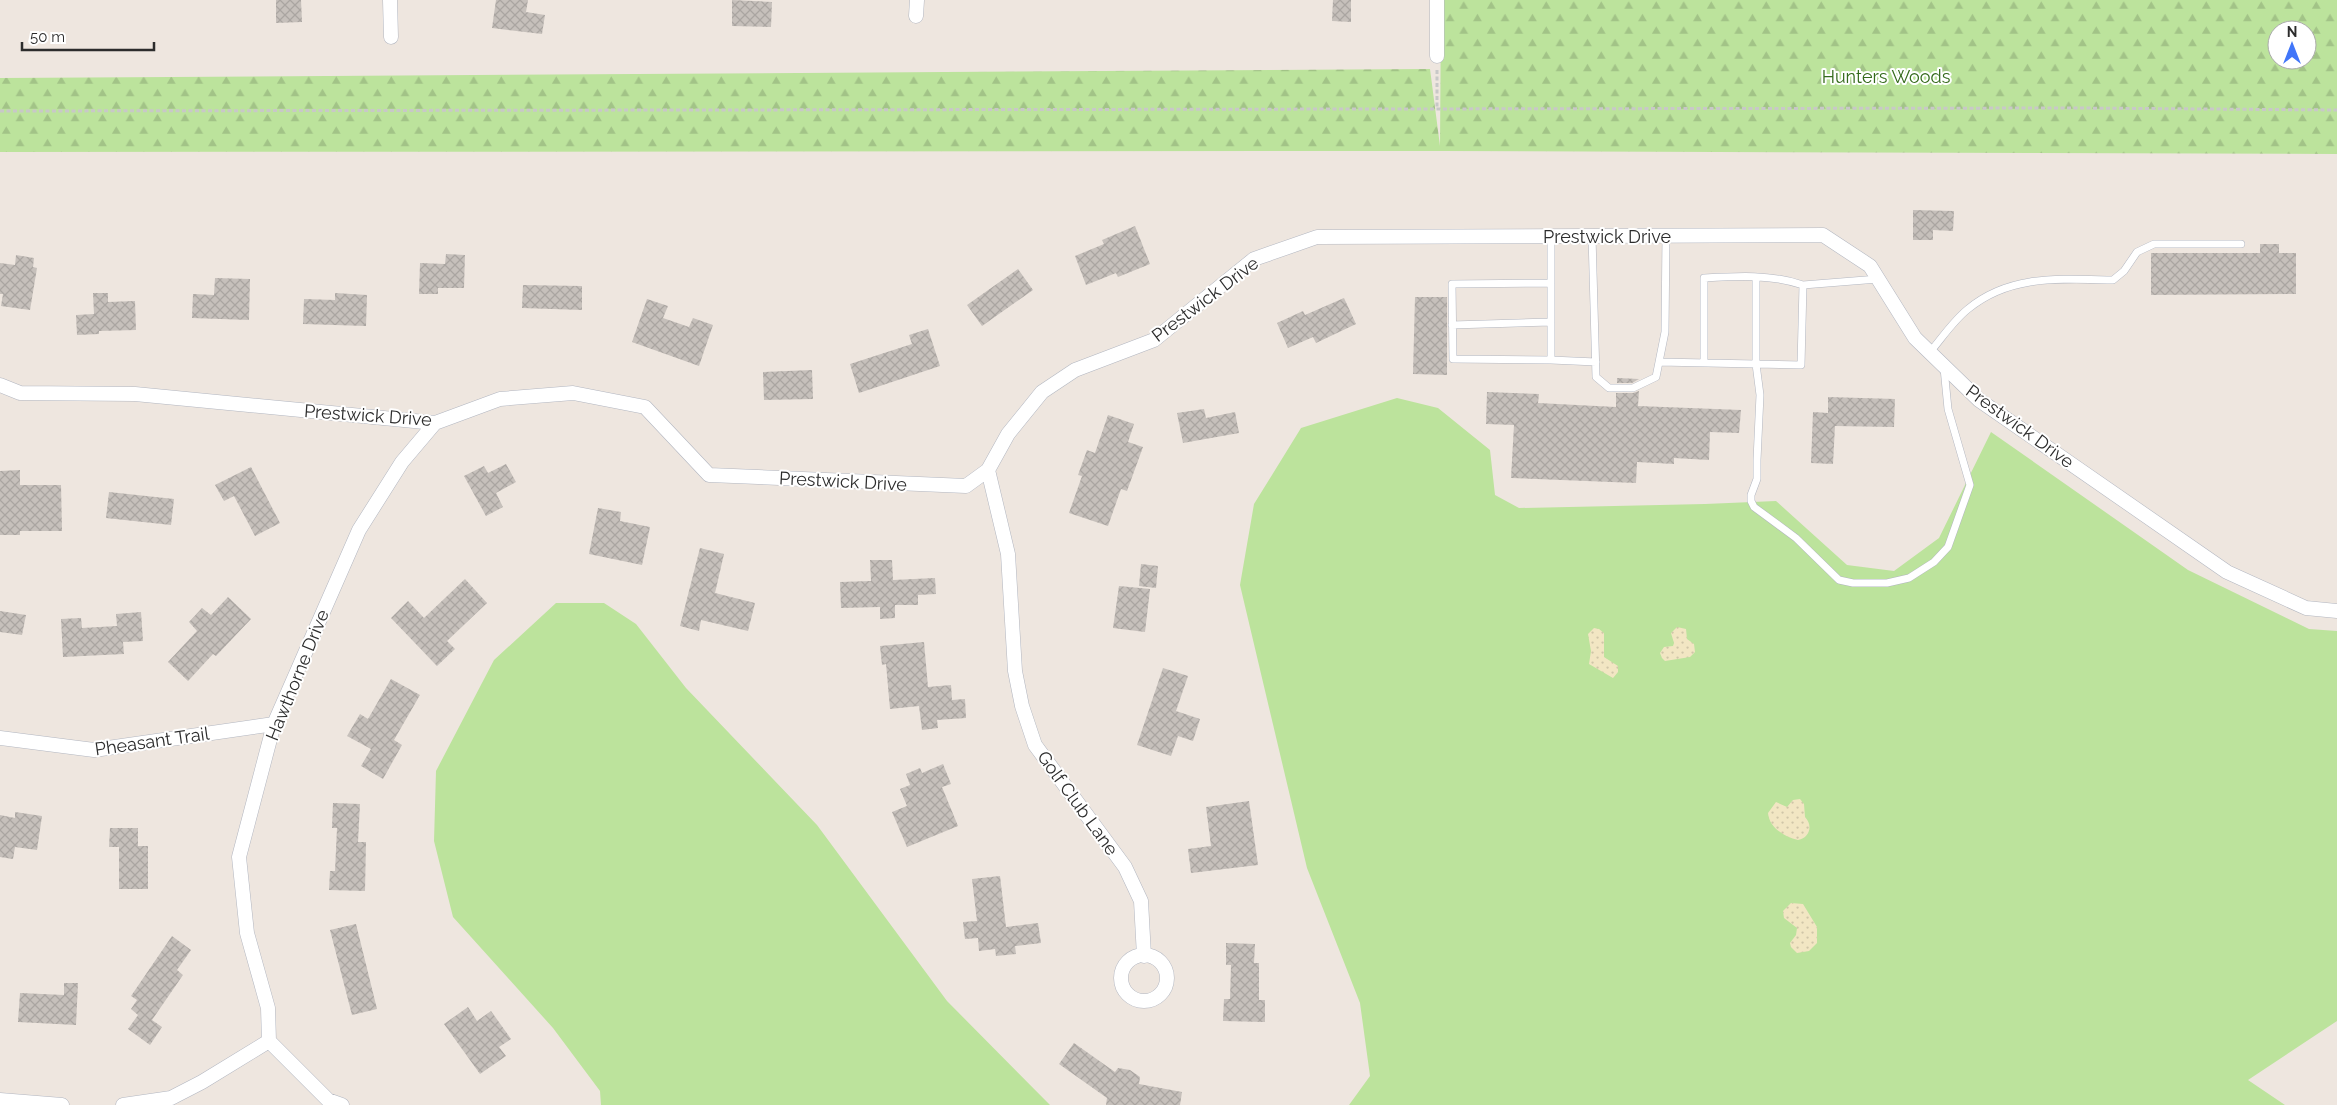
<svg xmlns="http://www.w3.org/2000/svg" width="2337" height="1105" viewBox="0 0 2337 1105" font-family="Raleway,sans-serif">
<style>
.grass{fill:#bce39c}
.forest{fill:url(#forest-firs);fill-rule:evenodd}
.sand{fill:url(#sand-dots)}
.building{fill:url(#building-cross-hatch)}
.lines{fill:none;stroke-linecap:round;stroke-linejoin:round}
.service-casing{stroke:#b2b6c0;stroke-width:8}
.minor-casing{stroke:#b2b6c0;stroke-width:15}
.path{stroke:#c8c8c8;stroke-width:3;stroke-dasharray:4 2.5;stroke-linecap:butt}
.service{stroke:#fff;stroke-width:7}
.minor{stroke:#fff;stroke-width:14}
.labels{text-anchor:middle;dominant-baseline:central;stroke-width:4;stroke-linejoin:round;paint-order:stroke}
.park-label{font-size:18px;fill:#346a1b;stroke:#fff}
.street-label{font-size:18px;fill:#2c2c2c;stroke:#fff}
</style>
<defs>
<pattern id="forest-firs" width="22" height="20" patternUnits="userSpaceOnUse" patternTransform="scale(1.25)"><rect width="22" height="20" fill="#bce39c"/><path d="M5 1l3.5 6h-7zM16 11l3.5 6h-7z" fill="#a2c387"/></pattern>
<pattern id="sand-dots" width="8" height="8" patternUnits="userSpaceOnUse" patternTransform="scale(1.25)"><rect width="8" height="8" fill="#f2e6c3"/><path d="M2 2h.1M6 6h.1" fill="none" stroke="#d0c5a8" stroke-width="1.8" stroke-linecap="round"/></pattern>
<pattern id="building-cross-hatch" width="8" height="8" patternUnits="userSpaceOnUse" patternTransform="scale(1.25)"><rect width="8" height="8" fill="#c6c0bb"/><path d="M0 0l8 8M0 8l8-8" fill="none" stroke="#aaa5a1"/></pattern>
</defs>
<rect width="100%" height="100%" fill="#eee6df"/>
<!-- grass -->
<path class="grass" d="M1397,398L1438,408L1490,450L1495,495L1519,508L1705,504L1776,501L1847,565L1894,571L1939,538L1991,432L2188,570L2309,629L2337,631V1021L2248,1080L2285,1105H1349L1370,1076L1360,1003L1307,868L1240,585L1254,504L1301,428Z
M556,603H604L636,624L686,688L817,825L947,1001L1050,1105H601L600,1091L553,1028L453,917L434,841L436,771L494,660Z"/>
<!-- forest -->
<path class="forest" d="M1441,0H2337V154L1441,151L0,152V78L1430,69L1440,146ZM2277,30H2307V60H2277Z"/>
<!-- sand -->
<path class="sand" d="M1677,627L1686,629L1687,639L1694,644L1695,652L1690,657L1665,661L1662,658L1660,653L1664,647L1673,646L1674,643L1671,633Z
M1594,628L1599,629L1604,633V657L1618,666V672L1613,678L1589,664L1591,651L1588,634Z
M1800,799L1804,804L1805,817C1813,825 1810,838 1798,840C1784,837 1769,827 1768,813L1776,802L1787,807L1793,800Z
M1791,903L1803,904L1817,927V943L1809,951L1797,953L1791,947L1790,943L1796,935L1797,928L1784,918L1783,911Z"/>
<!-- building -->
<path class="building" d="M276,0H301L302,22L276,23Z
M496,0H528L526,12L545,15L542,34L492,28Z
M732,0L772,2L771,27L732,26Z
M1333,0H1351V22L1332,21Z
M1913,210L1954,211L1953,231L1933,230V240H1913Z
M1135,226L1150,264L1118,277L1116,273L1086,285L1075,256L1104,244L1102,240Z
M2260,244H2279V253H2296V294L2151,295V253H2260Z
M446,254L465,255L464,288H438V294H419L420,263L445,264Z
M16,255L34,258L33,267L37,268L30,310L1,306L3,294H0V263L15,265Z
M1018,269L1033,290L982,326L967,305Z
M215,278L250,279L249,320L192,318L193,294L214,295Z
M523,285L582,286V310L522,308Z
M93,293H108V302L135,301L136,330L99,331V334L77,335L76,315L94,314Z
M335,293L367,295L366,326L303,324L304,299L335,300Z
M1415,297H1447V375L1413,374Z
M1344,298L1356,324L1316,343L1313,337L1288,348L1277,323L1303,311L1305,315Z
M647,299L668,306L663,318L689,327L693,318L713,325L699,366L632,342Z
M928,329L940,366L859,393L850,364L912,344L909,335Z
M812,370L813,399L764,400L763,372Z
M1617,378L1639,379L1632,383H1617Z
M1639,391L1638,406L1741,410L1739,433L1710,432L1709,460L1674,458V464L1637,462L1636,483L1511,478L1514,425L1486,424L1487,392L1539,394L1538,403L1616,407V393H1633Z
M1828,397L1895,399L1894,427L1835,426L1833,464L1811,463L1813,412L1828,413Z
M1204,409L1206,418L1235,412L1239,433L1183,443L1177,413Z
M1108,415L1134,424L1128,442L1143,447L1127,491L1121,489L1108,526L1069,513L1082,476L1078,475L1087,450L1095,453Z
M506,464L516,482L496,493L503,507L486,516L464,476L484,466L488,473Z
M251,467L280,523L255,536L234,496L224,501L215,485Z
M20,470V485H61L62,531H20V535H0V471Z
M109,492L174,499L171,525L106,518Z
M598,508L621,512L620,521L650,527L642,565L589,554Z
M700,548L724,554L715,593L755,603L748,631L701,620L699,631L680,626Z
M870,560H892L893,580L935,578L936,594L918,595V605H895V618L880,619V607L841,608L840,582L871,581Z
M1141,564L1158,566L1156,588L1139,586Z
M465,579L487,603L447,641L455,649L437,666L391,618L408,601L424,618Z
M1119,586L1150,589L1145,632L1113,628Z
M228,597L251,619L216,656L213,654L188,681L168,662L197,631L189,622L202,608L211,615Z
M0,611L26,615L22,635L0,632Z
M141,612L143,641L123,642L124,654L63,657L61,619L81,618L82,628L117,626L116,614Z
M924,642L928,687L951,685L952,700L965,699L966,718L937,720L938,728L922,730L919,706L890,709L886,664L882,665L880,646Z
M1163,668L1188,676L1176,711L1200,719L1193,741L1178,736L1171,756L1137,745Z
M391,679L420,695L394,740L402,745L383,779L361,766L371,749L347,736L360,714L368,719Z
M943,764L951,784L942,787L958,826L907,847L892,812L907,806L900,789L910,785L906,774L920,768L922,773Z
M1249,801L1258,865L1191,873L1188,849L1211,846L1206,807Z
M333,803L360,804L358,842H366L365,891L329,890L330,871H335L337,828H332Z
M15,812L42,816L37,850L15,847L13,859L0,857V815L15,818Z
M110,828H138V846H148V889H119V847H109Z
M1000,876L1006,927L1038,923L1041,943L1015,946L1016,954L996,956L995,949L979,951L978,938L965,939L963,922L977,921L972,879Z
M356,924L377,1009L352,1015L330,930Z
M172,936L191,950L177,970L183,975L152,1020L162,1027L150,1045L128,1029L138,1015L131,1009L137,1000L131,996Z
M1226,943L1255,944L1254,963H1259V1000H1265V1022L1223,1021L1224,999H1230L1231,965H1226Z
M64,983H78L76,1025L18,1022L20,993L64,995Z
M468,1007L477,1021L491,1011L511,1039L499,1047L506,1056L480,1074L444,1024Z
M1074,1043L1115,1072L1118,1068L1130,1070L1140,1077L1139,1084L1182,1092L1180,1105H1106L1107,1098L1059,1064Z"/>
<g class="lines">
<!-- service casing -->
<g class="service-casing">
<path id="service" d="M1592,236L1596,377L1609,388H1633L1656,377L1665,332L1666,236
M1551,237V360L1596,362
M1756,277V364L1760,395L1757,460V479L1751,495V501L1754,507L1796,538L1839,580L1853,583H1887L1909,578L1934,562L1948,547L1970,485L1948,409L1944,368
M1551,283L1452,284L1453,359L1551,360
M1452,325L1551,322
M1930,352C1942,338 1953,321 1968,309C2010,274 2061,279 2113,280L2124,271L2137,252L2154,244H2241
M1659,362L1801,365L1803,285L1878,279
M1704,363V278C1738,276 1771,274 1803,285"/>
</g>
<!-- minor casing -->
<g class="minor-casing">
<path id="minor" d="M390,0L391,37
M916,16L917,0
M1437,56V0
M0,385L20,393L135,394L435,423L500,399L573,393L645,407L709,475L966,486L988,470L1008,434L1042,392L1075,370L1154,340L1254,259L1317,237L1823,235L1870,266L1915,338L1979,400L2227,572L2306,608L2337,611
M988,470L1008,554L1015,671L1022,706L1035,745L1125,867L1141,901L1144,956
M0,738L94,750L274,724
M1121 978a23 23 0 1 1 46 0a23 23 0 1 1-46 0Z
M269,1041L268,1008L247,933L239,857L274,724L359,530L402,462L435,423
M269,1041L328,1100L342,1105
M0,1100L62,1105
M123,1105L171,1098L202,1082L269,1041"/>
</g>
<!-- path -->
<path class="path" d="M1437,70V109
M0,111L2075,108L2337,110"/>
<!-- service -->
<use href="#service" class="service"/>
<!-- minor -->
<use href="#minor" class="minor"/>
</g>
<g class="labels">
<!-- park labels -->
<g class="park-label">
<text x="1886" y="76">Hunters Woods</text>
</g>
<!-- street labels -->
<g class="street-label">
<text x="1607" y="236">Prestwick Drive</text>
<text transform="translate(1205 299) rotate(-37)">Prestwick Drive</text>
<text transform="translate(368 415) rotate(4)">Prestwick Drive</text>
<text transform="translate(2020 426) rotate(36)">Prestwick Drive</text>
<text transform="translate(843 481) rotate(3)">Prestwick Drive</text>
<text transform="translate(297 675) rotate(-68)">Hawthorne Drive</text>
<text transform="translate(152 741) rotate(-8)">Pheasant Trail</text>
<text transform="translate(1078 803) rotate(54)">Golf Club Lane</text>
</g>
</g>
<!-- north arrow -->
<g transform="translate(2292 45)"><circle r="24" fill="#ffffff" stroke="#ababab"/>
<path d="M0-4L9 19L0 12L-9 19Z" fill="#4176f9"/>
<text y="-8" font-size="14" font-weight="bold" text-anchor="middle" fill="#2c2c2c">N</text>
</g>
<!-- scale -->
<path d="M22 42v8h132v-8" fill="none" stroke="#2c2c2c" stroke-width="2.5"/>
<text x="30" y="42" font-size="15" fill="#2c2c2c" stroke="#ffffff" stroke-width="4" paint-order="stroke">50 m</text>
</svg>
